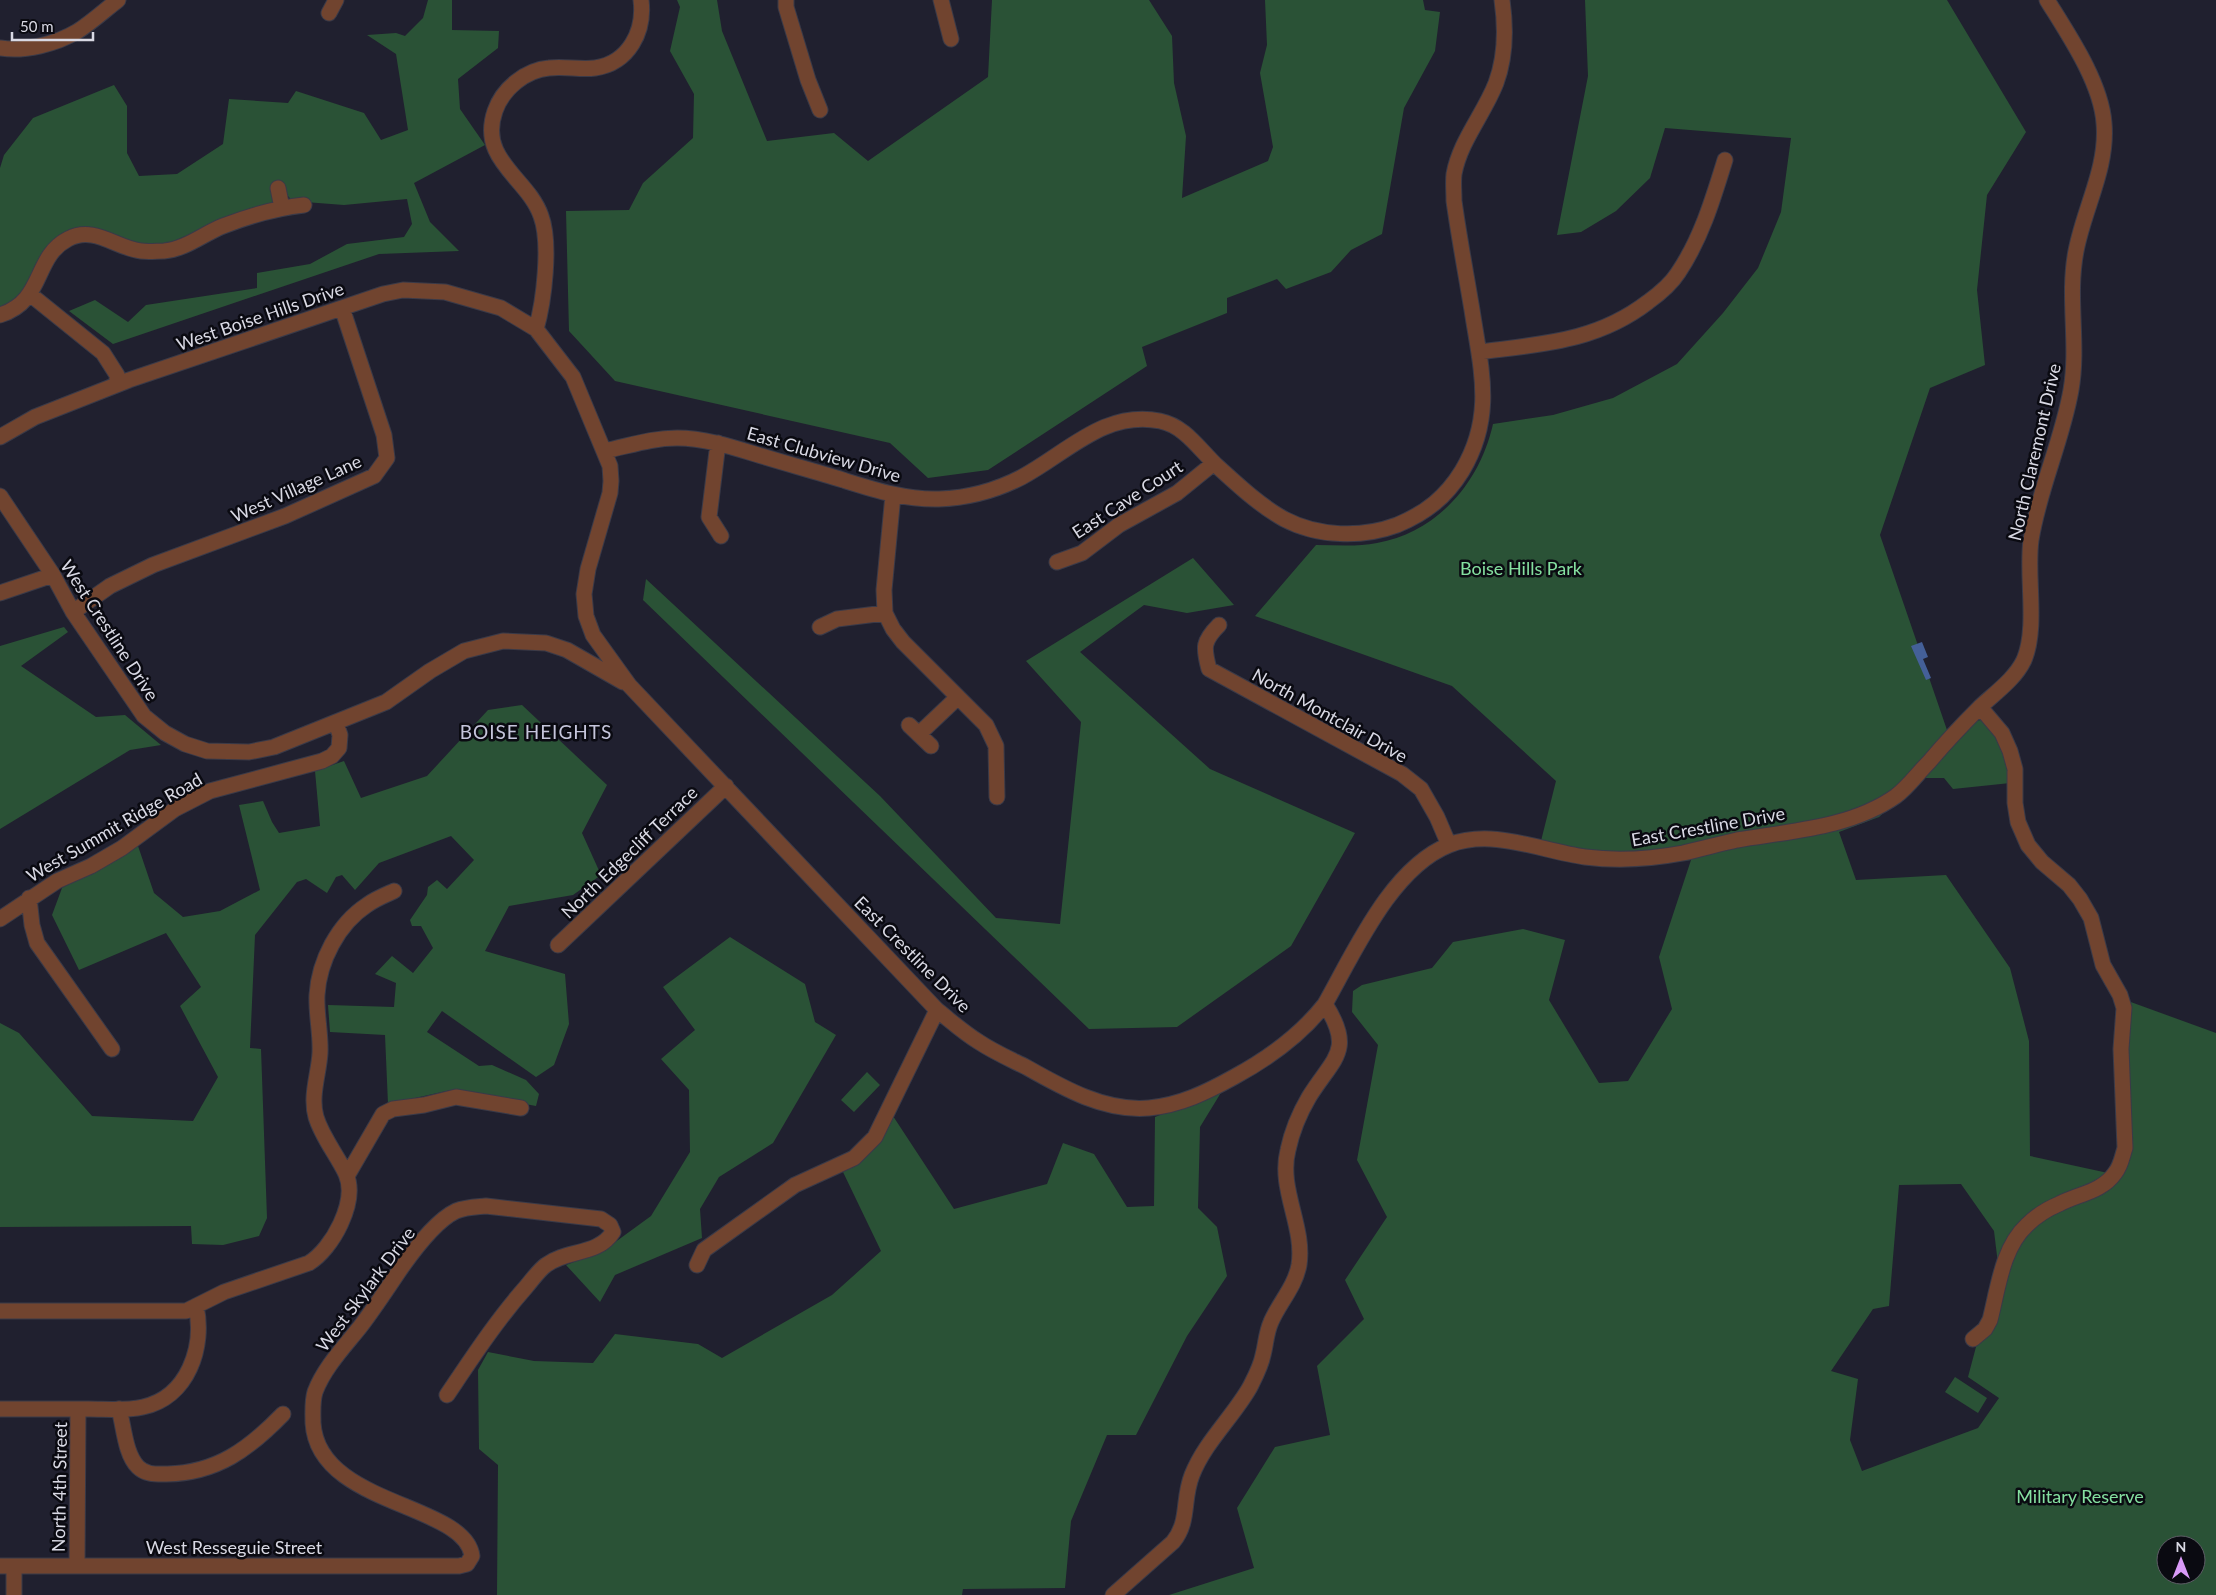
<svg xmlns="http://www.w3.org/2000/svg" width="2216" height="1595" viewBox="0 0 2216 1595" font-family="Lato,sans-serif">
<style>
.green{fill:#2a5236;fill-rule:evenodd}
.water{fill:#446098}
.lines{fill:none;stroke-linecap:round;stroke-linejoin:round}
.minor-casing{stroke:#3a3a48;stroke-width:17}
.minor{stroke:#71442f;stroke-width:15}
.labels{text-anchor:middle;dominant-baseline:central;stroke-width:5;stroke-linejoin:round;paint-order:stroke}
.street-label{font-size:18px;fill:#d9d9e4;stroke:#0a0a11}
.park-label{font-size:18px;fill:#85e0a0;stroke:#0a0a11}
.neighbourhood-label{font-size:19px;letter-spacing:1px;fill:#c5c5db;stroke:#0a0a11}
</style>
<rect width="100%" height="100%" fill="#20202f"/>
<!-- green -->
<path class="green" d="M428,0H452V30L499,31L498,48L458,79L460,109L485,145L414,183L430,222L459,251L379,254L113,344L69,311L95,300L128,322L146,305L257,288V273L310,264L347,244L404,237L412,224L407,199L344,205L292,201L281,187L271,207L229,218L164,245H139L96,228L70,229L51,242L24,292L10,305L0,309V168L4,155L33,118L114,85L127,106V153L139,176L177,174L223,144L229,99L288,103L296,91L364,113L381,140L408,130L396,54L367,35L396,33L405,36L423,18Z
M677,0H717L722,31L767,141L834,133L868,161L988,77L992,0H1149L1172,36L1174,83L1186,136L1182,198L1268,161L1273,147L1260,73L1267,45L1265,0H1423L1425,10L1440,12L1435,51L1404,108L1382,234L1351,250L1331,272L1286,289L1277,279L1227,298V313L1142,347L1147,366L988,470L928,478L890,443L615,381L569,331L566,211L629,210L643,183L693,138L694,94L670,51L680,7Z
M1585,0H1947L2026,132L1987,195L1977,290L1985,365L1930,388L1880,535L1947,730L1997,715L2020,782L1953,789L1944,778H1921L1879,817L1839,832L1856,880L1946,875L2010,968L2029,1041L2030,1156L2108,1173L2118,1149L2120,1014L2117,997L2216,1033V1595H1169L1254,1568L1237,1508L1275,1447L1330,1435L1317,1366L1364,1319L1345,1280L1387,1217L1357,1160L1378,1045L1352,1012L1353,991L1362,985L1432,968L1453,942L1523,929L1565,940L1549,1000L1599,1083L1628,1081L1672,1009L1659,957L1691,860L1629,867L1538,853L1556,781L1452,686L1255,616L1316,545C1336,545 1357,547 1377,543C1438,532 1480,482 1493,424L1553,415L1613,398L1677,364L1723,313L1758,268L1781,212L1791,138L1665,128L1650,178L1616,211L1581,232L1557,235L1588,76ZM1961,1184L1994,1231L1998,1264L1968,1377L1999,1398L1978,1428L1862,1471L1850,1440L1858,1379L1831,1371L1873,1309L1889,1306L1899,1185ZM2166,1545H2196V1575H2166Z
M1193,558L1234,605L1187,613L1144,605L1080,652L1210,769L1355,833L1291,946L1177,1027L1089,1029L643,600L646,579L880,796L996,918L1060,924L1081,722L1026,661Z
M64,627L68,632L21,666L96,717L125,715L161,745L130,750L0,829V646Z
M522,705L607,785L582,833L601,875L573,895L509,906L485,951L565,974L569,1024L554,1065L536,1077L442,1011L427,1032L479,1066L492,1065L526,1080L539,1094L536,1106L451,1090L388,1104L385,1035L330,1032L328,1005L394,1007L396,983L375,974L392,956L413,973L433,948L421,926H412L410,920L427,895L428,887L437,880L447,889L474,860L451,836L379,863L355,890L342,875L336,877L327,893L306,879L297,882L255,935L250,1048L261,1049L267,1218L259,1236L223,1245L192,1244L191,1226L0,1227V1023L19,1033L92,1116L193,1121L218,1077L180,1006L201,987L166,933L79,970L52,915L62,888L138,846L154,893L183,917L220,911L260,890L239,805L263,801L272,822L279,833L320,826L315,771L344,761L361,798L427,776L488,710Z
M730,937L805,984L815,1022L836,1035L773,1143L719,1177L700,1209L702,1238L615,1275L600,1302L566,1265L603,1251L651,1216L690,1152L689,1090L661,1059L695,1030L663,987Z
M867,1072L880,1085L854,1112L841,1100Z
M1222,1091L1200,1127L1198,1208L1217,1227L1227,1276L1187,1336L1136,1435H1107L1071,1521L1065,1588L963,1589L962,1595H497L498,1465L479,1449L478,1370L488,1352L534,1361L593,1363L615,1334L698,1344L722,1358L832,1295L881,1251L843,1172L872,1149L893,1116L954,1209L1047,1184L1063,1143L1094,1154L1127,1207L1154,1206L1155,1117Z
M1955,1377L1987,1398L1978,1413L1945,1392Z"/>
<!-- water -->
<path class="water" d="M1922,642L1928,657L1923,659L1931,678L1926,680L1911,646Z"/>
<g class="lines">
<!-- minor casing -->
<g class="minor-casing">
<path id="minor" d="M786,0V7L808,80L820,110
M941,0L951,39
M329,13L336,0
M0,48C25,52 56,44 78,31C92,22 105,10 118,0
M278,188L282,208
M31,295L103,353L117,375V384
M0,315C45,301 33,257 68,239C94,225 116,248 141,251C148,252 157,251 164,251C186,249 203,234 223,226C249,216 276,208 304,205
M536,329C544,302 551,243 541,216C528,178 478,160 495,111C503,88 526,70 549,68C565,66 580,70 595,68C629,63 645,31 641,0
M1479,352C1541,344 1596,342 1648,302C1659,294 1671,284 1678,273C1701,239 1713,199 1725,160
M0,437L35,417L129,380L383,294L403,290L445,292L501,308L536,329L573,377L610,466L611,481L610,493L588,569L584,594L586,616L593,635L629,685L937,1010C951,1021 964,1033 979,1042C994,1052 1010,1059 1026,1067C1063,1088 1105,1112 1149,1108C1181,1105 1207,1092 1234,1077C1269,1058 1300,1036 1325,1004C1354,953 1391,868 1449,845C1493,828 1541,851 1585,857C1617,861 1651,859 1683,853C1701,849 1719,844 1737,840C1790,831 1851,828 1896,796C1908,787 1918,773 1929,762C1945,743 1962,725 1980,707
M718,443L709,517L721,536
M604,451C629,446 651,438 677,438C703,438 729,446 755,454C784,463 814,471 843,480C875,490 906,500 939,499C967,498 997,490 1022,477C1067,453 1104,410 1160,421C1185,426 1199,449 1217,466C1238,485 1259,505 1284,519C1318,537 1362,538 1397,525C1426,513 1446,497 1462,471C1495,416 1481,369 1472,310C1466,274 1459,237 1454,201C1454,192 1453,182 1454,174C1460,141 1484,114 1496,83C1506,56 1506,28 1502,0
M893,495L884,590L885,613L893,629L903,642L986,725L996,746L997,797
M0,496L53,575L73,612L144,716L165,733L185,744L207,751L249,752L274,747L386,702L430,671L464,651L503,641L546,643L567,650L623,682
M1057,562L1082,553L1119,525L1177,493L1214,463
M0,593L53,575
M73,612L110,586L153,565L285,516L374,476L387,458L384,435L342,308
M1219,625C1203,641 1203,647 1209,669L1402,774L1421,789L1437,817L1449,845
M820,627L837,619L885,613
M909,725L931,746
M919,734L958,697
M29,898L32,925L37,943L112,1049
M0,919L57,881L91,866L122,848L175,809L210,791L322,761L332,756L339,748L340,735L336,723
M558,945L726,786
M347,1176L383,1114L393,1109L424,1105L456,1097L521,1108
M697,1265L704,1250L795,1185L854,1158L875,1137L937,1010
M0,1311H186L224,1292L309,1263C332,1249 358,1202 346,1174C337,1155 322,1137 316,1117C310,1096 319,1073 320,1053C321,1034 316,1014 317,995C319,961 338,924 367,905C375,899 385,895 394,891
M1973,1339L1985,1329L1990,1320C1998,1289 2002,1248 2027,1225C2036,1216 2047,1209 2059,1204C2078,1194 2102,1192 2115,1173C2121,1166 2122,1157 2125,1148L2121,1049L2124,1008L2120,995L2103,965L2091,918L2080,899L2069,885L2042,862L2028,845L2018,822L2015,803V769L2010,751L2002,733L1980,707C1995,693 2015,679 2024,660C2038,627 2026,576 2031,540C2039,489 2062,441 2071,390C2079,344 2067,297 2076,251C2084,208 2108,168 2104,123C2101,82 2068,34 2047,0
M0,1409C30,1409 59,1409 89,1409C106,1409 125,1411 143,1407C188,1397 205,1347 196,1306
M119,1409C124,1427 125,1454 138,1467C146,1475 156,1474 167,1474C217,1473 249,1449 283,1414
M0,1566H459L467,1564L472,1556C465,1503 318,1506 313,1423C313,1413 312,1402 315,1392C324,1368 344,1347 360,1327C373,1310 385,1292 397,1274C410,1255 435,1221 456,1211C466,1207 476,1207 486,1206L601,1219L610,1225L613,1232C598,1256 567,1249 546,1265C539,1270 532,1280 526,1287C496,1321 472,1358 447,1395
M14,1566V1595
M77,1566L78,1409
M1113,1595L1173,1542C1190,1521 1182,1500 1192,1475C1205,1442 1233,1417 1250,1387C1255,1377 1261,1366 1263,1355C1266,1344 1266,1333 1271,1322C1279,1303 1295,1287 1299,1265C1305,1226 1278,1189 1288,1150C1292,1131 1299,1114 1309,1097C1333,1058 1355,1051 1325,1004"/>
</g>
<!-- minor -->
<use href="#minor" class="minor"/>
</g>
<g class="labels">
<!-- street labels -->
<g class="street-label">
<text transform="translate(260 316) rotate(-19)">West Boise Hills Drive</text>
<text transform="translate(2034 452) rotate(-77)">North Claremont Drive</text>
<text transform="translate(824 454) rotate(16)">East Clubview Drive</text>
<text transform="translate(296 488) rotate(-24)">West Village Lane</text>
<text transform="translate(1127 499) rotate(-33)">East Cave Court</text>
<text transform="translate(110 630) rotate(57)">West Crestline Drive</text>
<text transform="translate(1330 715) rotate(29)">North Montclair Drive</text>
<text transform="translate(1708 826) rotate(-10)">East Crestline Drive</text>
<text transform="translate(114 827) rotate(-30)">West Summit Ridge Road</text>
<text transform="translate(629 852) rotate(-44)">North Edgecliff Terrace</text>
<text transform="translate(913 954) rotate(45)">East Crestline Drive</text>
<text transform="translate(365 1289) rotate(-53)">West Skylark Drive</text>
<text transform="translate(59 1487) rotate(-89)">North 4th Street</text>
<text x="234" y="1547">West Resseguie Street</text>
</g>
<!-- park labels -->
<g class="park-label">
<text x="1521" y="568">Boise Hills Park</text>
<text x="2080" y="1496">Military Reserve</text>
</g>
<!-- neighbourhood labels -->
<g class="neighbourhood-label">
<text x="536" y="731">BOISE HEIGHTS</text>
</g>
</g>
<!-- north arrow -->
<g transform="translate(2181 1560)"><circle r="24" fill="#0a0a11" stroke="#5d5d65"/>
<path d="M0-4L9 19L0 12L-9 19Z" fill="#d99af7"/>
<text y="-8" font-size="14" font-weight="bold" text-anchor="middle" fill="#d9d9e4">N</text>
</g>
<!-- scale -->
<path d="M12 32v8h81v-8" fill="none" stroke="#d9d9e4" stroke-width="2.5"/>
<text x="20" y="32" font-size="15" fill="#d9d9e4" stroke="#0a0a11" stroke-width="4" paint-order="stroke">50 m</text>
</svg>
